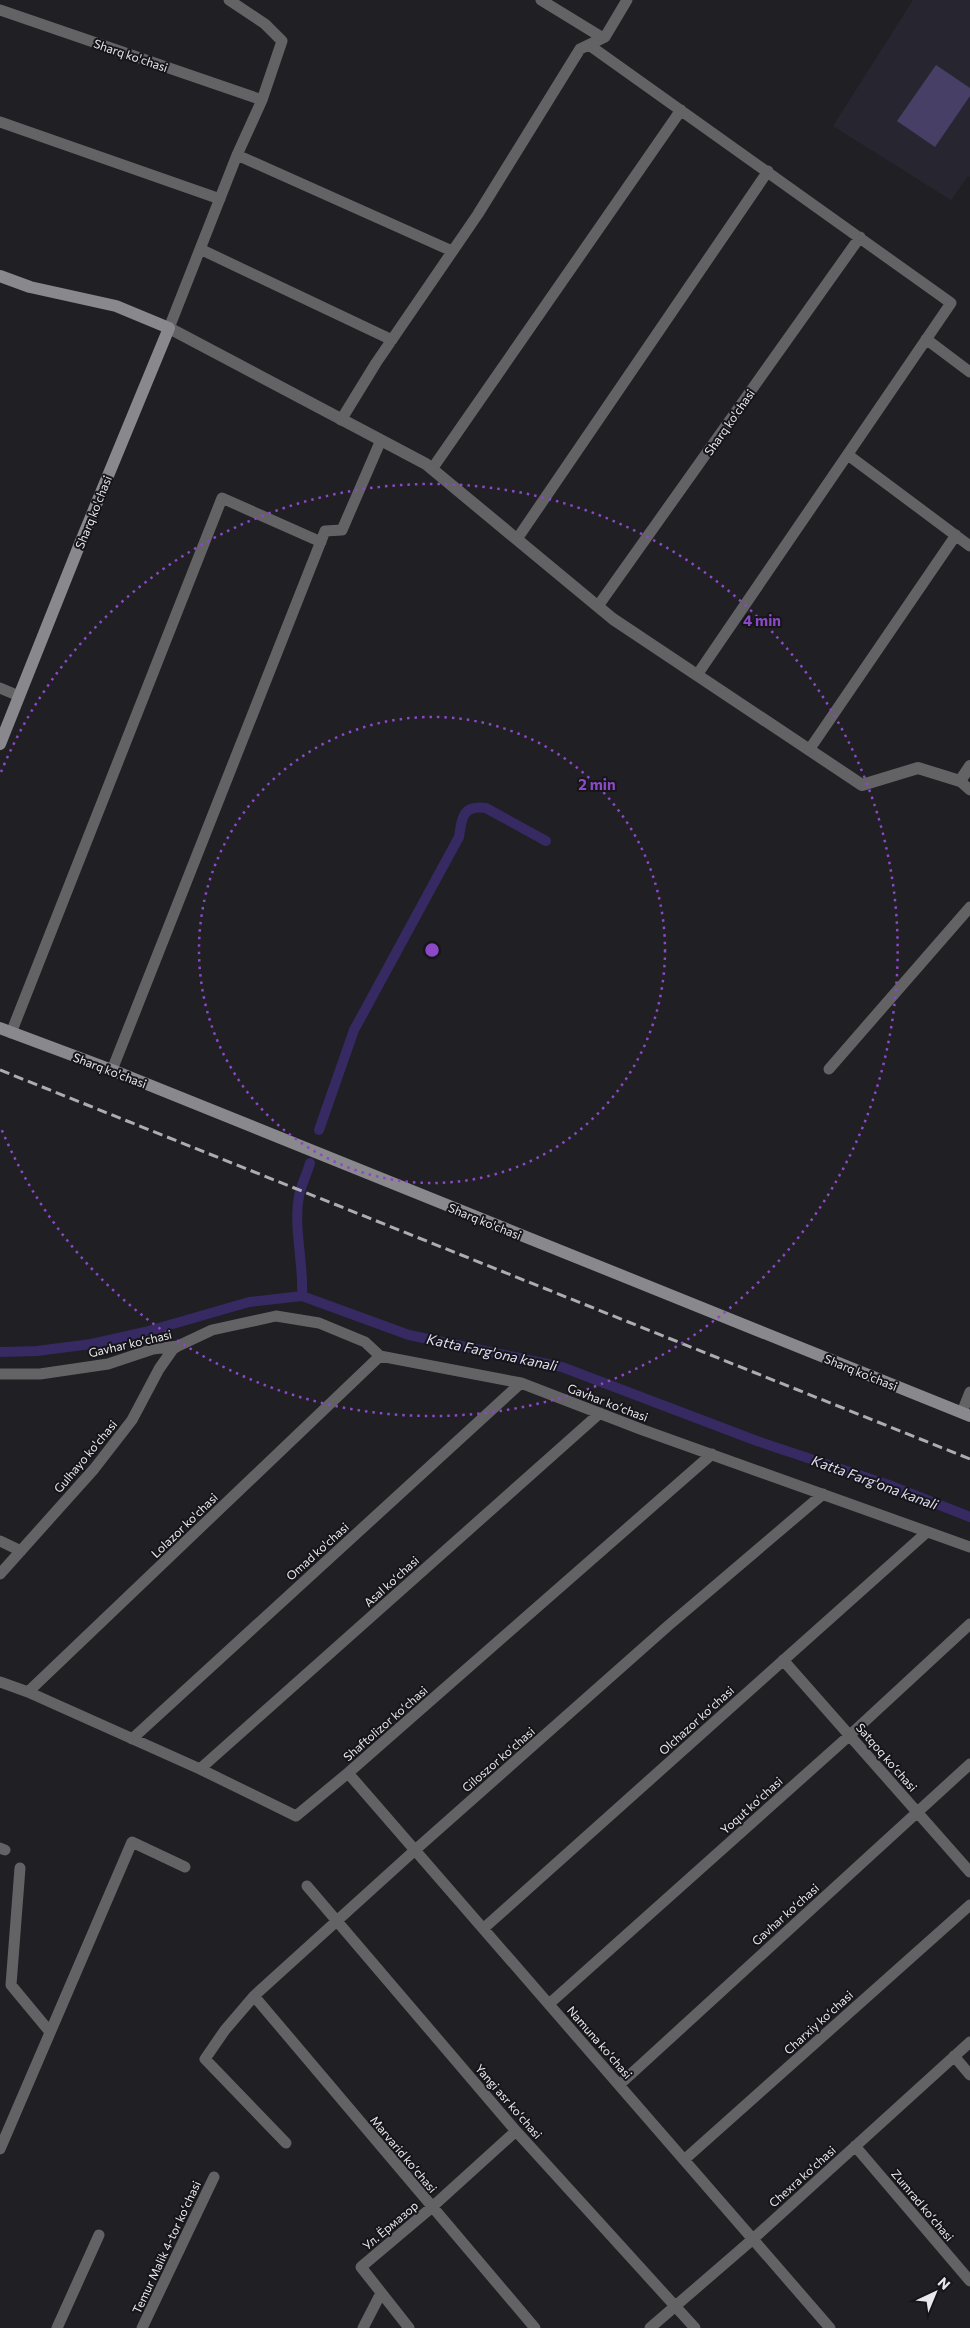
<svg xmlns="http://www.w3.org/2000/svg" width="970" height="2328" viewBox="0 0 970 2328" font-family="Commissioner,sans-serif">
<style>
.built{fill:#272630}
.park{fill:#473f66}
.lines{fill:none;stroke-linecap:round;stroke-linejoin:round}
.canal{stroke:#372962;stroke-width:10}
.minor{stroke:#636265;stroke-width:11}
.tertiary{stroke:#636265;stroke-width:12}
.secondary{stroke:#89888d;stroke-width:12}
.rail{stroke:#adacb1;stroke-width:3;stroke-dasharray:10 5;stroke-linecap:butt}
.ring{fill:none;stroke:#8c48c6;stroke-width:2.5;stroke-dasharray:2.5 5}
.labels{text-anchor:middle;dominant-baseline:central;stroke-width:4;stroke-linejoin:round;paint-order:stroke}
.street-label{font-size:12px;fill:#e9e8ec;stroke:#16151a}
.water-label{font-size:14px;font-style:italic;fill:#e0def1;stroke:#16151a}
.centre{fill:#8c48c6;stroke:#16151a;stroke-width:2.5}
.ring-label{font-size:15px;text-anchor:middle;font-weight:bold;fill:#8c48c6;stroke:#16151a;stroke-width:4;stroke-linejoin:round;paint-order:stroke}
</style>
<rect width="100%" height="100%" fill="#1f1f24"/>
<!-- built -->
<path class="built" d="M913,0H970V177L968,176L951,200L833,126Z"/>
<!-- park -->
<path class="park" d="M936,65L970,88V96L935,147L897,121Z"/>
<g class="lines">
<!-- canal -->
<path class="canal" d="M319,1130L354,1030L459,837C462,818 462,805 486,808L546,841
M302,1296C304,1264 293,1227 299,1196C301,1185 307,1174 310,1163
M0,1352L37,1351L91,1344L145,1332L249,1302L302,1296L409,1335L562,1367L757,1441L889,1485L970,1517"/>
<!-- minor -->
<path class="minor" d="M541,0L603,38
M0,10L262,100
M589,45L951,303L697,675
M0,122L220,199
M237,155L452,251
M200,249L392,340
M169,328L237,155L262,100L282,41L265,24L229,0
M926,339L970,372
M341,420L376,363L478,214L580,49L605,37L627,0
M848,455L970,546
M432,469L681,110
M517,539L768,171
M598,606L860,237
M0,688L19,696
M809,750L956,535
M960,781L970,790
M11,1033L222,498L321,542
M829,1069L970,907
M112,1070L325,531L342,530L381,440
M0,1374H40L108,1364L153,1349L178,1346L212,1330L276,1316L319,1323L365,1342L380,1356L521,1383L643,1430L970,1547
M962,1412L970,1392
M0,1541L21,1551
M0,1574L94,1469L132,1420L159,1369L173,1349L178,1346
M783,1660L970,1872
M0,1682L28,1692L380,1356
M28,1692L200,1769L296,1816L348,1773L712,1454
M132,1739L521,1383
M200,1769L600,1413
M348,1773L830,2328
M0,1848L5,1850
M20,1868L11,1985L50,2032
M307,1886L516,2131L695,2328
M484,1928L927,1532
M254,1996L535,2328
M549,2004L850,1735L970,1624
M954,2056L970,2075
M619,2085L970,1764
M286,2143L205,2059L225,2030L254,1996L414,1851L669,1625L823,1494
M855,2146L970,2281
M0,2149L132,1842L185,1867
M684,2160L970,1905
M57,2328L99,2235
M142,2328L214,2177
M363,2328L381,2293
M409,2328L361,2267L431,2208L516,2131
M650,2328L753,2239L970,2042"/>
<!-- tertiary -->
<path class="tertiary" d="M169,328L426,464L613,619L862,785L918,768L960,781L970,766"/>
<!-- secondary -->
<path class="secondary" d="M0,276L30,287L116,306L169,328L79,546L0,744
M0,1028L112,1070L970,1416"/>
<!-- rail -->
<path class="rail" d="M0,1070L970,1459"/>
</g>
<!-- distance rings -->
<g class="ring">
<circle cx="432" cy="950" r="233"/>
<path d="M1 772A466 466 0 1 1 1 1128"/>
</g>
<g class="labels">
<!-- street labels -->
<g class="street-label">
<text transform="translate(131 55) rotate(19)">Sharq ko'chasi</text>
<text transform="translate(729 422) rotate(-55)">Sharq ko'chasi</text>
<text transform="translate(93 512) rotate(-68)">Sharq ko'chasi</text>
<text transform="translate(110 1070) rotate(21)">Sharq ko'chasi</text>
<text transform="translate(485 1221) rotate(22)">Sharq ko'chasi</text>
<text transform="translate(130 1343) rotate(-13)">Gavhar koʻchasi</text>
<text transform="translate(861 1372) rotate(22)">Sharq ko'chasi</text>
<text transform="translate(608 1402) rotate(21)">Gavhar koʻchasi</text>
<text transform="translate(85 1456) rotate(-50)">Gulhayo ko'chasi</text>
<text transform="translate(184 1525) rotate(-44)">Lolazor ko'chasi</text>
<text transform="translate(317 1551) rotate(-42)">Omad ko'chasi</text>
<text transform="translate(391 1581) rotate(-42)">Asal koʻchasi</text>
<text transform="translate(696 1720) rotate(-42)">Olchazor koʻchasi</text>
<text transform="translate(385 1723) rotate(-41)">Shaftolizor koʻchasi</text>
<text transform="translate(887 1757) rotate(49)">Satqoq koʻchasi</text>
<text transform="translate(498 1759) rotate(-41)">Giloszor koʻchasi</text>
<text transform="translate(751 1805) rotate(-42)">Yoqut koʻchasi</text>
<text transform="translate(785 1914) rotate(-42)">Gavhar koʻchasi</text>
<text transform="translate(818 2022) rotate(-42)">Charxiy koʻchasi</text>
<text transform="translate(600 2042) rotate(49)">Namuna koʻchasi</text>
<text transform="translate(509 2101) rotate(49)">Yangi asr koʻchasi</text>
<text transform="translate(404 2154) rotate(50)">Marvarid koʻchasi</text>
<text transform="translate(802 2176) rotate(-42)">Chexra koʻchasi</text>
<text transform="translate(923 2205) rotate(50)">Zumrad koʻchasi</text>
<text transform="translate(390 2225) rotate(-40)">Ул. Ёрмазор</text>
<text transform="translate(166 2247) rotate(-65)">Temur Malik 4-tor koʻchasi</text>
</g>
<!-- water labels -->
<g class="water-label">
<text transform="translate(492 1352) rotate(12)">Katta Farg'ona kanali</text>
<text transform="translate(875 1482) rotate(20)">Katta Farg'ona kanali</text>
</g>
</g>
<circle cx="432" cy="950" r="8" class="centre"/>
<g class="ring-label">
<text x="762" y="626">4 min</text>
<text x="597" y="790">2 min</text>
</g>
<!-- north arrow -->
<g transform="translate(935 2293) rotate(44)" stroke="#16151a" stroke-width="4" paint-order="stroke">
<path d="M0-4L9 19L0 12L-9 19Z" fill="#e9e8ec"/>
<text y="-8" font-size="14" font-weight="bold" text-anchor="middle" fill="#e9e8ec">N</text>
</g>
</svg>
